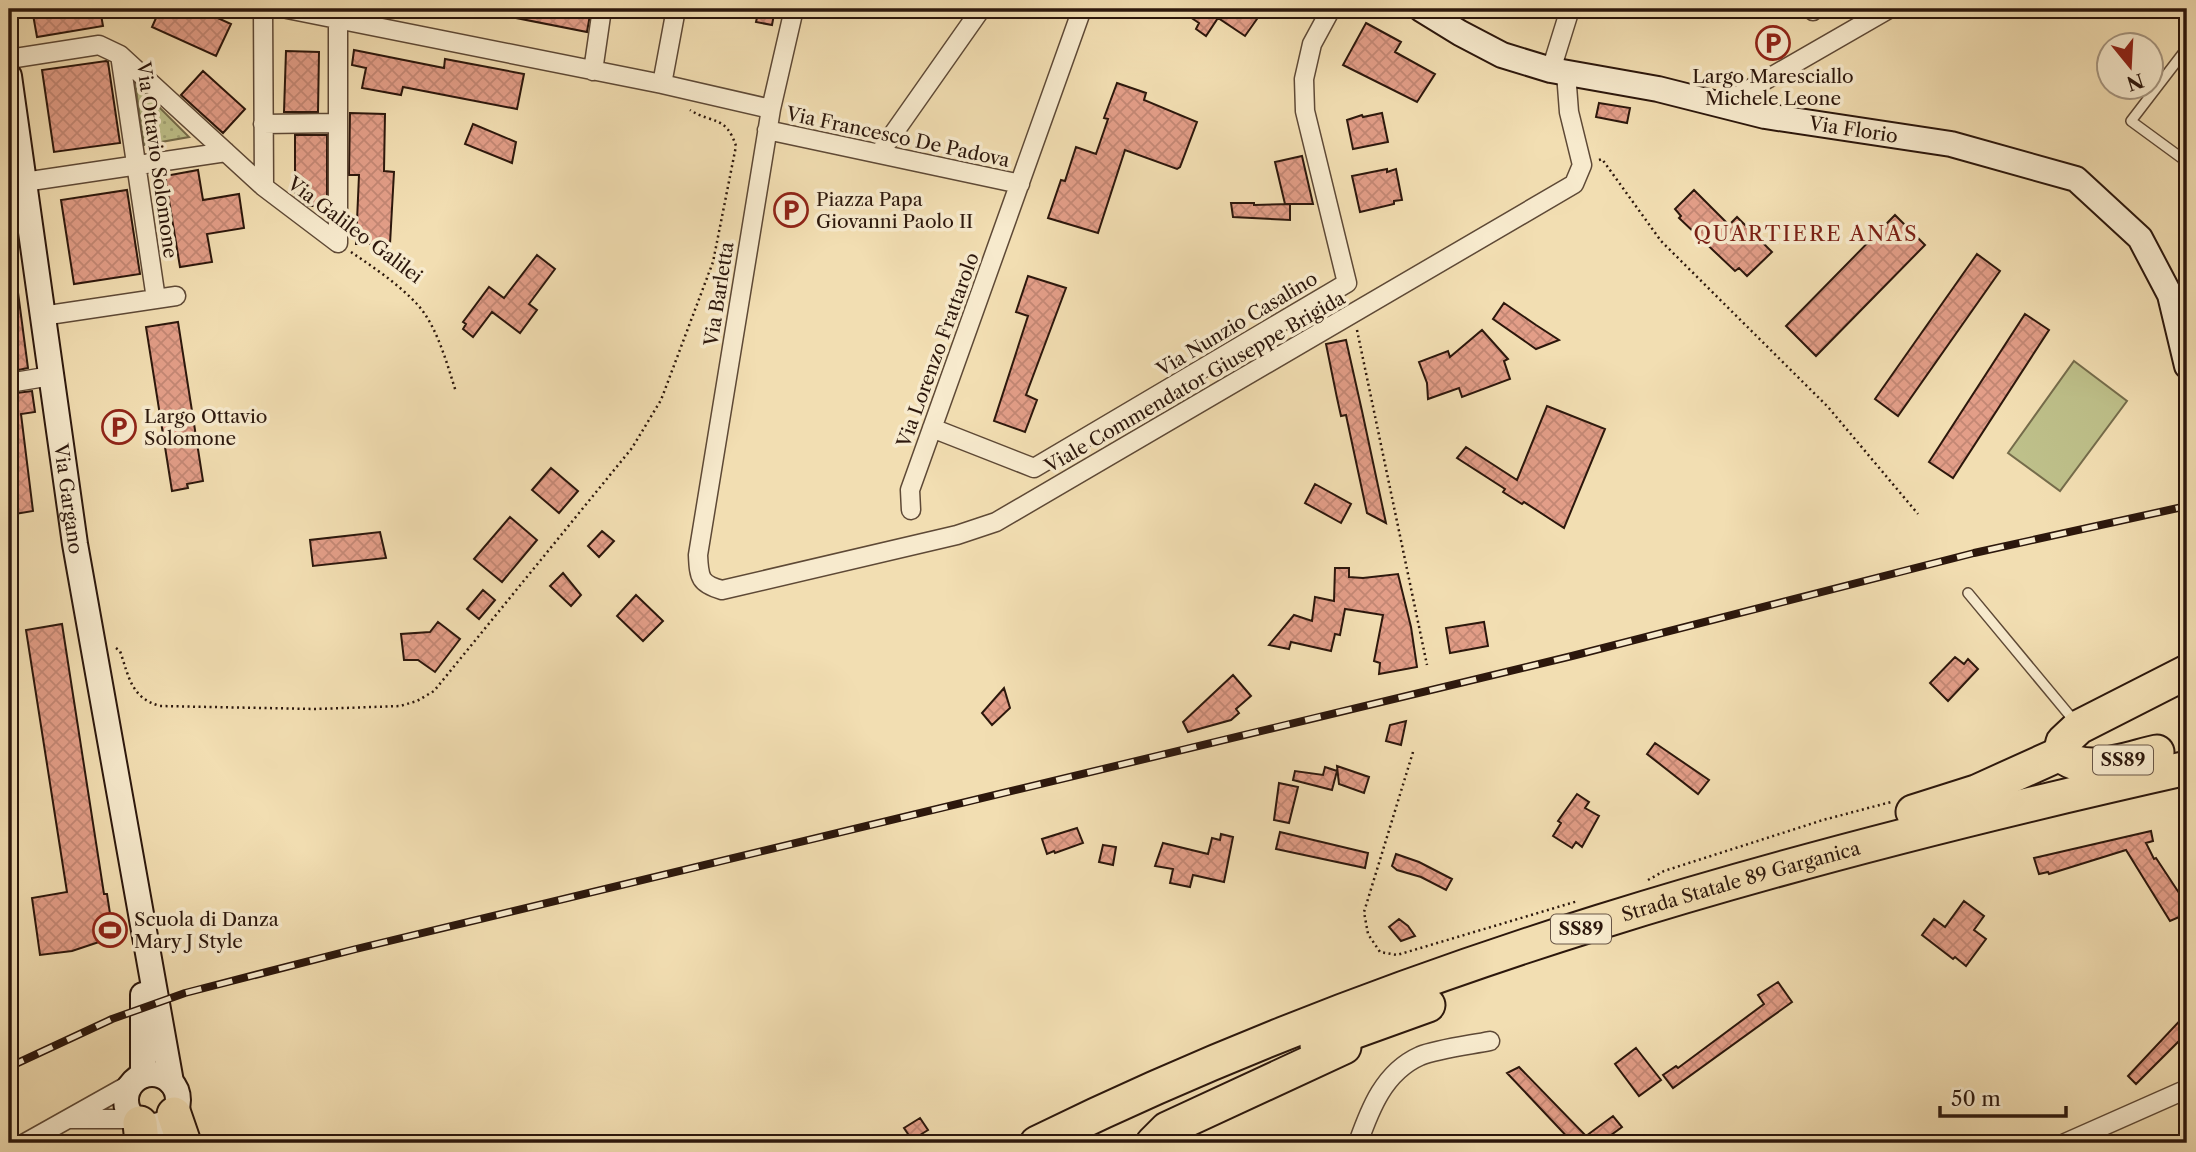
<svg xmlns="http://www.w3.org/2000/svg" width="2196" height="1152" viewBox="0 0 2196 1152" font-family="'Libre Caslon Text',serif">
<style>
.grass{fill:url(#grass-dots);stroke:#756c4b;stroke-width:2}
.garden{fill:#bec08a;stroke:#756c4b;stroke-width:2}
.building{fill:url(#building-cross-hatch);stroke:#2c170c;stroke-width:2}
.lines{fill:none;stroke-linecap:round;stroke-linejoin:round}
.lane-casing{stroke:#5e4936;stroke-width:12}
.street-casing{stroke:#5e4936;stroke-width:21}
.secondary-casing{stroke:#2c170c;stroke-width:28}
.highway-casing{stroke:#2c170c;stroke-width:37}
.path{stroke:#2c170c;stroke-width:2.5;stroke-dasharray:2 3.5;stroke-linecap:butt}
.lane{stroke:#f7eacd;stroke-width:9}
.street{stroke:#f7eacd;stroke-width:18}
.secondary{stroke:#f7eacd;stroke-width:24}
.highway{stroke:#f2deb2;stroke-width:33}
.rail-casing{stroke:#2c170c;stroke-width:8}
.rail{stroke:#f7eacd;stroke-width:5;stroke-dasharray:16;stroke-linecap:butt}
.labels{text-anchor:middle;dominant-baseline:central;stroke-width:7;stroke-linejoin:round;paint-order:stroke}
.shield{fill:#f7eacd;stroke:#695646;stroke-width:2}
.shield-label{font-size:18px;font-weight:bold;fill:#2c170c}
.poi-label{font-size:19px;fill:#2c170c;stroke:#f7eacd;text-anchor:start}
.street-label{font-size:19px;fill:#2c170c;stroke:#f7eacd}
.neighbourhood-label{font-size:21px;letter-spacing:2px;fill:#7a1f14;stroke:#f7eacd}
</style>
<defs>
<pattern id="grass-dots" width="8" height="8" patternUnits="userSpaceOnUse" patternTransform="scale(1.75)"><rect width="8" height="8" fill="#bec08a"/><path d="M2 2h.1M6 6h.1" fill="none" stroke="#a3a476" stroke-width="1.8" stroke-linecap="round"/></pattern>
<pattern id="building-cross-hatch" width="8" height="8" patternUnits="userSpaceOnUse" patternTransform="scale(1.75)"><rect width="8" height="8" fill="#e39e88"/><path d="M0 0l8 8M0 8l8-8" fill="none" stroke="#c38774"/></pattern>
</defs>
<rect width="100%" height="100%" fill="#f2deb2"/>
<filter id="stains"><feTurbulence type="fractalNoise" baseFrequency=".00286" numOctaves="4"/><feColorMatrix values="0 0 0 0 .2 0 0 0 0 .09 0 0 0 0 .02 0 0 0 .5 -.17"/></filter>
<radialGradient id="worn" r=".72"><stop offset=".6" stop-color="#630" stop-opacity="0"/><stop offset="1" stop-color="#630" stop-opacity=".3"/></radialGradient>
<!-- grass -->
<path class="grass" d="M135,83L189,137L144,145Z"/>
<!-- garden -->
<path class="garden" d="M2074,361L2127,401L2060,491L2008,453Z"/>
<!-- building -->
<path class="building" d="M32,9H100L103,26L37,37Z
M160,9H198L231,24L216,56L152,27Z
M502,9H591L587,32L501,15Z
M759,9H775L772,25L756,22Z
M1178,9H1264L1245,36L1218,18L1206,36L1196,29L1199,23Z
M1366,23L1401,42L1395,52L1435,74L1417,102L1343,65Z
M354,50L444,68L445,59L524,74L517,109L403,87L401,95L362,88L366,68L352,65Z
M286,51L319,52L318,112H284Z
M106,61L108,62L120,143L54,152L42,70Z
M203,71L245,109L223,133L181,95Z
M1117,83L1146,93L1144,100L1197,122L1180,167L1177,169L1125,150L1098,233L1048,218L1061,180L1065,181L1076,147L1096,154L1108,119L1104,118Z
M1599,103L1630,108L1627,123L1596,117Z
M350,113L385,114L384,171L394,172L390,244H356L359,175H349Z
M1382,113L1388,142L1353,149L1347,120L1362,115L1363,117Z
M473,124L516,142L512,163L465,144Z
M295,135H327V206H307L295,197Z
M1302,156L1313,204H1285L1275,162Z
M1387,169V172L1396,169L1402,200L1394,201V204L1360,212L1352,176Z
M198,170L203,200L239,194L244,228L207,234L212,262L180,267L165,176Z
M127,190L140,274L74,284L61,200Z
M1694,190L1729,225L1737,217L1772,252L1747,276L1739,268L1735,271L1679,218L1681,216L1675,209Z
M1231,203H1254V205L1290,204V220L1233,217Z
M1895,215L1925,245L1816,356L1786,326Z
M1977,254L2000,271L1898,416L1875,399Z
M537,255L555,269L529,304L537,310L520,333L492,312L473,337L463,329L466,324L463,322L489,287L504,298Z
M1028,276L1066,288L1026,395L1037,400L1025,432L994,421L1028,316L1016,312Z
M17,285L28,368L9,372V286Z
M1504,303L1536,325L1559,340L1536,349L1493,319Z
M2025,314L2049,330L1953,478L1929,462Z
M178,322L203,481L187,484L188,488L172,491L146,327Z
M1482,330L1508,359L1504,361L1510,379L1462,397L1459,388L1428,399L1427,383L1419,362L1448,351L1450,357Z
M1346,340L1362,411L1386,523L1367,513L1346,415L1341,416L1337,398L1326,344Z
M32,391L35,412L21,414L33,511L9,515V394Z
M1547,406L1605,429L1564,528L1524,502L1522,504L1503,492L1505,489L1457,458L1466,447L1517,480Z
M551,468L578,491L559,513L532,490Z
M1315,484L1351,504L1341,523L1305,503Z
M510,517L537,540L502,582L474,559Z
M602,531L614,541L599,557L588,546Z
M380,532L386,558L313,566L310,540Z
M1335,568H1349V577L1363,578L1398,574L1411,627L1417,667L1379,674L1380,663L1374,661L1383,615L1345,609L1340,635L1335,634L1331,651L1291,642L1289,649L1269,645L1294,615L1312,621L1315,597L1334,601Z
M563,573L581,595L571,606L550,586Z
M483,590L495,600L479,619L467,609Z
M636,595L663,621L643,641L617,616Z
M438,622L460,639L435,672L418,660H404L401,634L430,632Z
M1484,622L1488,646L1450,653L1446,628Z
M62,624L104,894H107L113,933H110L111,938L72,951L40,955L32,898L67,892L26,630Z
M1955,657L1964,664L1968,659L1978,669L1948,701L1930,683Z
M1233,675L1251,696L1236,709L1239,713L1231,720L1188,732L1183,722Z
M1004,688L1010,708L992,725L982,713Z
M1406,721L1401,745L1386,741L1390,725Z
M1655,743L1709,780L1698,794L1647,754Z
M1337,766L1369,777L1364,793L1339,784Z
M1325,767L1337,771L1332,790L1293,780L1295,771L1323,775Z
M1279,783L1298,787L1289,823L1274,820Z
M1577,794L1589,802L1585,808L1599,816L1582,847L1576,842L1572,848L1553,836L1561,823L1558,821Z
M1077,828L1083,843L1055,853L1054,851L1047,854L1042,839Z
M2151,831L2153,841L2146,843L2154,859L2156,858L2187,905V930L2179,917L2170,921L2126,850L2049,874L2048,872L2039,874L2034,858Z
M1280,832L1368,853L1365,868L1276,849Z
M1221,834L1233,837L1224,882L1193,875L1190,887L1170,883L1173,869L1155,866L1163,843L1208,854L1212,838L1220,840Z
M1103,845L1116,847L1113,865L1099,862Z
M1396,854L1419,862L1452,879L1446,890L1421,877L1397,870L1392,866Z
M1964,901L1984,916L1974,930L1986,939L1966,966L1955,957L1953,959L1922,935L1934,919L1945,927Z
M1399,919L1408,926L1415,936L1401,941L1389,927Z
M1778,982L1792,1002L1673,1088L1663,1075L1676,1066L1678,1068L1764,1004L1758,995Z
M2187,1013V1033L2136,1084L2128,1076Z
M1636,1048L1661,1080L1639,1096L1615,1064Z
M1519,1067L1586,1136L1613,1116L1622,1127L1600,1143H1573L1507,1073Z
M920,1118L928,1130L912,1140L904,1128Z"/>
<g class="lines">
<!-- lane casing -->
<g class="lane-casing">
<path id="lane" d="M2187,48L2131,121L2187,162
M1968,593L2076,723"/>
</g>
<!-- street casing -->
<g class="street-casing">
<path id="street" d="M263,9L264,187L338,243
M287,9L662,84L771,109
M794,9L771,109L698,555C699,578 700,584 722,590L957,535L996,522L1574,184L1582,165L1569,112L1566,73
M1811,9L1813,11
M338,19V243
M120,55L156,299
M9,59L99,45L120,55L264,187
M1551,70L1570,9
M593,71L602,9
M662,84L676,9
M1722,105L1889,9
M263,124L338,123
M767,130L1020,184
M879,154L981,9
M24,182L226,152
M42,316L176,296
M9,383L51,376
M932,428L1034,468L1347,283L1305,111L1304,79L1312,44L1331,9
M911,510L910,490L1082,9
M71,1119H134
M25,1143L132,1083
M1358,1143C1370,1109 1384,1072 1420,1056C1437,1049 1470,1045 1490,1041
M2065,1143L2187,1089"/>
</g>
<!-- secondary casing -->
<g class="secondary-casing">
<g id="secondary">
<path id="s1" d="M1421,9L1460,33L1502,55L1551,70L1658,89L1765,116L1951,144L2076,179L2140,238L2170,295L2187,366"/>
<path id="s2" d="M9,76L75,544L171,1082"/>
<path d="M143,995V1075"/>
<circle cx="152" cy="1100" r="26"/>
</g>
</g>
<!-- highway casing -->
<g class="highway-casing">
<g id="highway">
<path d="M2060,754L2063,742L2079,727L2187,672"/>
<path d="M2060,754C2085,777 2129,758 2157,752"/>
<path d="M1913,812L1976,792L2060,754"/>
<path d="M1317,1045L1428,1005"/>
<path d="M174,1114L184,1143"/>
<path d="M140,1123L142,1143"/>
<path id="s3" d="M1037,1143C1399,965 1794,856 2187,768"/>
<path d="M1153,1143L1167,1129L1344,1047"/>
</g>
</g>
<!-- path -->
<path class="path" d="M1599,160L1602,159L1661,241L1828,407L1918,514
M351,252C373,267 397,283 416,303C437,325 447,364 456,392
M1357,330L1427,665
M116,648L120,651C129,677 131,698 160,706L316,709L400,706L417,701L434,691L632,448L661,400L713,262L736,146C726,115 712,124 690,110
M1413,752L1364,912L1368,934L1380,952L1397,955L1578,901
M1648,880L1664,871L1823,820L1891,802"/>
<!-- lane -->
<use href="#lane" class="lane"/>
<!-- street -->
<use href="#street" class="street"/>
<!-- secondary -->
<use href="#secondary" class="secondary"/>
<!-- highway -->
<use href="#highway" class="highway"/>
<!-- rail casing -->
<g class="rail-casing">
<path id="rail" d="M9,1067L112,1019L185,993L356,949L1572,656L1974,553L2187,506"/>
</g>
<!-- rail -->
<use href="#rail" class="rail"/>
</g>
<!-- icons -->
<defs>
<g id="parking-ring" transform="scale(1.75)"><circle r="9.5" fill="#f7eacd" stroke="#8f2418" stroke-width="1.5"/><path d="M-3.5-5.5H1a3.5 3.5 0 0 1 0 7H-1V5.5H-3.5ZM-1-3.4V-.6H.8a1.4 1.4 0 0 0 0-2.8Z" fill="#8f2418"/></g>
<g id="stadium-ring" transform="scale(1.75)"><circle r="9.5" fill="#f7eacd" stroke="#8f2418" stroke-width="1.5"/><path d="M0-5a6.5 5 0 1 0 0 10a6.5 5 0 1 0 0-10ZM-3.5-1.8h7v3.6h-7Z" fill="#8f2418"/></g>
</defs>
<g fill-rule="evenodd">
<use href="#parking-ring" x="1773" y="43"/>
<use href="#parking-ring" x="791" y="210"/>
<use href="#parking-ring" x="119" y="427"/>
<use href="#stadium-ring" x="110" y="930"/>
</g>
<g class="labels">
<!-- shield labels -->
<g class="shield">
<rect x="2093" y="745.5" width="60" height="29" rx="5"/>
<rect x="1551" y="914.5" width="60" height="29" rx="5"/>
</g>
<g class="shield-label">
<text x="2123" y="760">SS89</text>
<text x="1581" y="929">SS89</text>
</g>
<!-- poi labels -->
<g class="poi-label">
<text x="1773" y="76" text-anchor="middle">Largo Maresciallo<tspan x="1773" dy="22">Michele Leone</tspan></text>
<text x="816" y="199">Piazza Papa<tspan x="816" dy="22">Giovanni Paolo II</tspan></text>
<text x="144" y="416">Largo Ottavio<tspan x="144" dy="22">Solomone</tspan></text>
<text x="134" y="919">Scuola di Danza<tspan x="134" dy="22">Mary J Style</tspan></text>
</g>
<!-- street labels -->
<g class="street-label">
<text stroke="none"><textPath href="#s1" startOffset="453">Via Florio</textPath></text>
<text transform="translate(898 137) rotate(12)">Via Francesco De Padova</text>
<text transform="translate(157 160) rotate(82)">Via Ottavio Solomone</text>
<text transform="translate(355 230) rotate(37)">Via Galileo Galilei</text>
<text transform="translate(719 294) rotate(-81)">Via Barletta</text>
<text transform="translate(1237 324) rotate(-31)">Via Nunzio Casalino</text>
<text transform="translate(938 350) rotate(-70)">Via Lorenzo Frattarolo</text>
<text transform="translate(1195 382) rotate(-30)">Viale Commendator Giuseppe Brigida</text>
<text stroke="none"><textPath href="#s2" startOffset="427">Via Gargano</textPath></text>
<text stroke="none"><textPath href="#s3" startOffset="752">Strada Statale 89 Garganica</textPath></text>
</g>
<!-- neighbourhood labels -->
<g class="neighbourhood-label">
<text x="1806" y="233">QUARTIERE ANAS</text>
</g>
</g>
<!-- margin -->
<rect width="2196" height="1152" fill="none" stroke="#f2deb2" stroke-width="35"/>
<rect x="10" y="10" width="2175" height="1131" fill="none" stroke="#2c170c" stroke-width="3.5"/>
<rect x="18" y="18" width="2161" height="1117" fill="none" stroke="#2c170c" stroke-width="2"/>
<!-- north arrow -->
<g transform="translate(2130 66) rotate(162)"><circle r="33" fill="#f7eacd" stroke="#a69680" stroke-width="2"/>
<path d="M0-5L12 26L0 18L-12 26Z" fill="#8f2418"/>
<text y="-10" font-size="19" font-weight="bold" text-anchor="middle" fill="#2c170c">N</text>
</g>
<!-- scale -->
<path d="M1940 1106v10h126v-10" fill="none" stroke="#2c170c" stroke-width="3.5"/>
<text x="1951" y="1106" font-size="21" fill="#2c170c" stroke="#f7eacd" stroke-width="5" paint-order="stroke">50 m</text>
<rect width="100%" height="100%" filter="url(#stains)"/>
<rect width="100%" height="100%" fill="url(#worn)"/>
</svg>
